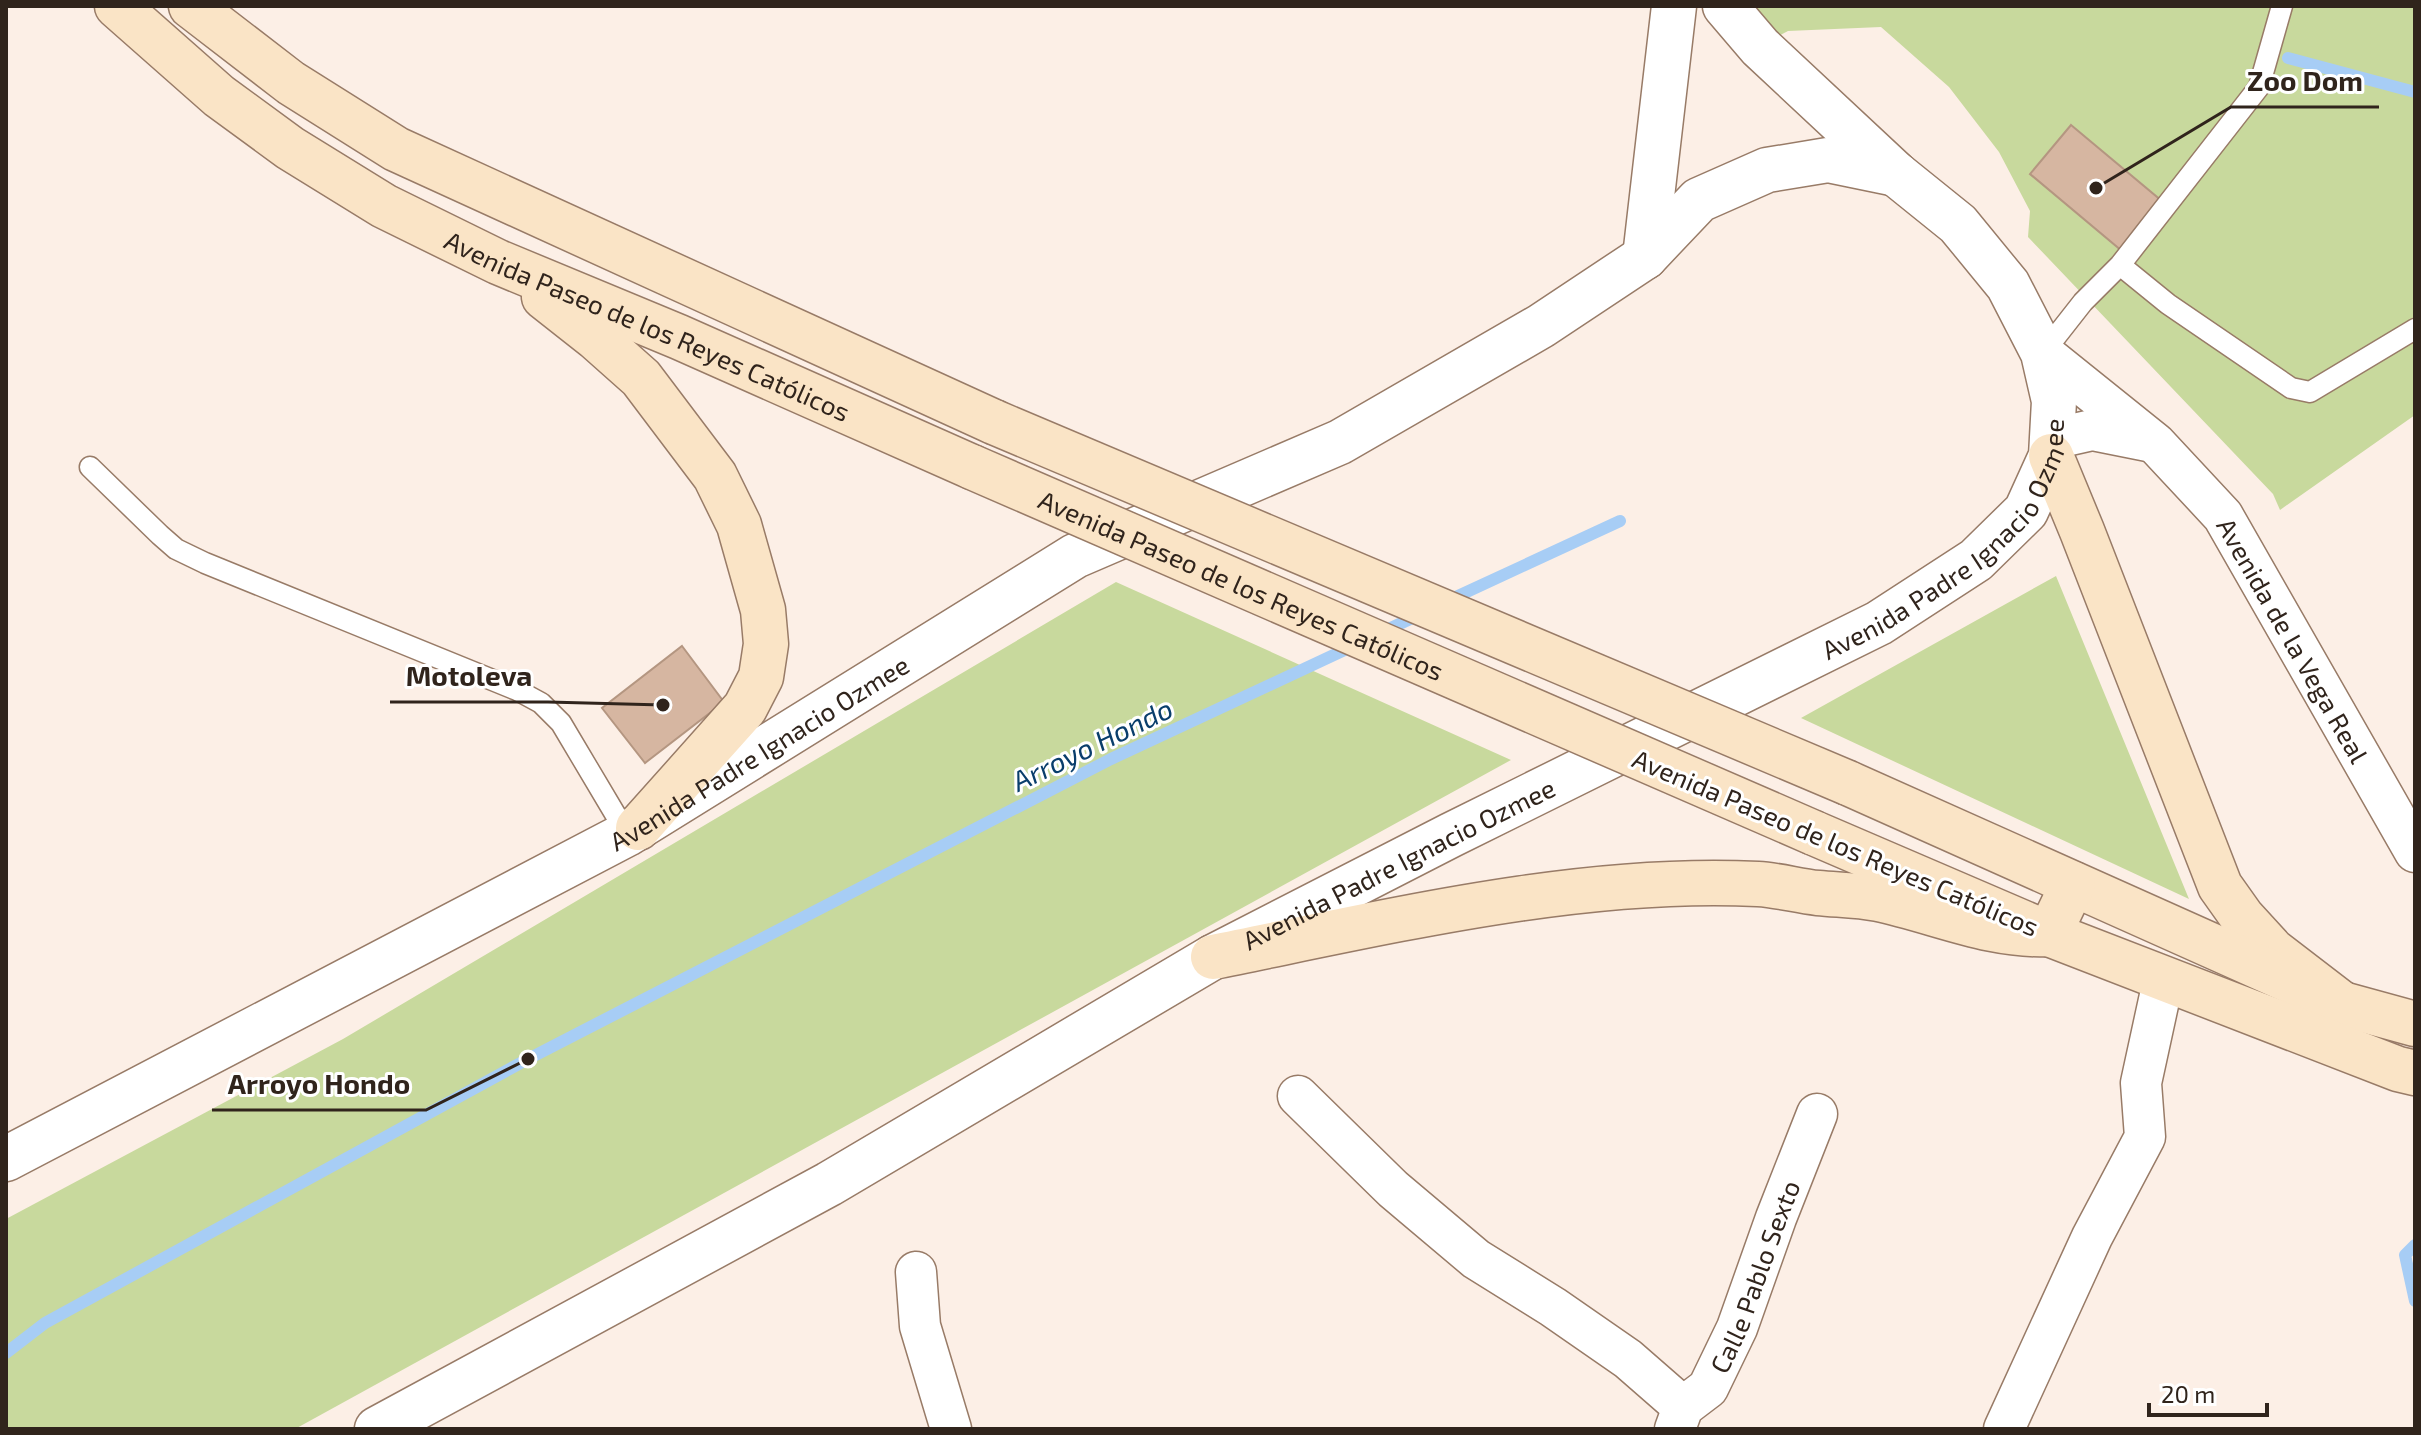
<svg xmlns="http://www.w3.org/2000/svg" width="2421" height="1435" viewBox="0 0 2421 1435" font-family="'Exo 2',sans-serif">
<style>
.green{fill:#c8d99d}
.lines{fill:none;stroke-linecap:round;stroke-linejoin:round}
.stream{stroke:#a7cdf5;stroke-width:12}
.building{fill:#d6b6a1;stroke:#b49681;stroke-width:2}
.service-casing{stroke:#987b67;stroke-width:23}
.minor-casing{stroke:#987b67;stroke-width:43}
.tertiary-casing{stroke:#987b67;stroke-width:47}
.secondary-casing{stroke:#987b67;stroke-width:47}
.service{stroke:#fff;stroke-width:20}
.minor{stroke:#fff;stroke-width:40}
.tertiary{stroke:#fff;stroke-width:44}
.secondary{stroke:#fae4c6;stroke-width:44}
.secondary-bridge-casing{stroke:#987b67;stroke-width:47;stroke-linecap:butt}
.secondary-bridge{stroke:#fae4c6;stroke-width:44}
.labels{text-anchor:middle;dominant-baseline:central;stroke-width:6;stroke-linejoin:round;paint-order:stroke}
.street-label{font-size:26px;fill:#30241c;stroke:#fff}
.water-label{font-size:28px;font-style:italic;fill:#093e6b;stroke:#fff}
.leader{fill:none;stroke:#30241c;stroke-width:3}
.callout-dot{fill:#30241c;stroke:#fff;stroke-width:3}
.callout-label{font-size:28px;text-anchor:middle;font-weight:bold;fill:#30241c;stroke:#fff;stroke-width:6;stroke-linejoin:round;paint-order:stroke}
</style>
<rect width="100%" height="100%" fill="#fcefe6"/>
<!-- green -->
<path class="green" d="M1741,6H2415V415L2280,510L2273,494L2028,237L2030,211L1999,152L1949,87L1881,27L1788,31L1769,41Z
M2056,576L2189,899L1801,718Z
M1116,582L1511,760L295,1429H6V1219L343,1039Z"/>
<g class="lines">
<!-- stream -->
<path class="stream" d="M2288,58L2415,92
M1445,602L1620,521
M1380,633L1421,614
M2415,1245L2405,1255L2415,1301
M6,1353L45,1323L528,1059L1111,759L1353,646"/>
</g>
<!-- building -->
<path class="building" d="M2071,125L2163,202L2122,251L2030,174Z
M682,646L724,702L645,763L602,708Z"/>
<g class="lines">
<!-- service casing -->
<g class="service-casing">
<path id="service" d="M2120,265L2168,304L2291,388L2310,392L2415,329
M2043,353L2083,302L2120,265L2259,87L2282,6
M90,467L160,535L176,549L205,563L517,690L541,703L561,723L627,834"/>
</g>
<!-- minor casing -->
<g class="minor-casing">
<g id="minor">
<path id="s1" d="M2043,353L2155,443L2223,516L2415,852"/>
<path d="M2052,439L2092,430L2147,441"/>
<path d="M1298,1096L1393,1189L1476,1259L1553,1307L1628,1359L1683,1407"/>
<path d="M916,1272L920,1326L951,1429"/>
<path id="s2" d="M1675,1429L1683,1407L1708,1388L1737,1328L1776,1218L1817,1114"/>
<path d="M2004,1429L2092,1237L2145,1137L2141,1083L2164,977"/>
</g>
</g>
<!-- tertiary casing -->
<g class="tertiary-casing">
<g id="tertiary">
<path d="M1645,257L1674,6"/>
<path id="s3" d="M6,1159L627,834L1075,556L1340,442L1541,326L1645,257L1699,200L1767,170L1828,160L1896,174"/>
<path id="s4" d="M377,1429L829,1184L1213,957L1451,835L1879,623L1976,560L2026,511L2051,456L2054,401L2043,353L2008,285L1958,224L1896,174L1760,47L1725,6"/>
</g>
</g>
<!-- secondary casing -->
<g class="secondary-casing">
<g id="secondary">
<path id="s5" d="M117,6L219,96L290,148L384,206L498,262L679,337L972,467"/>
<path d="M191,6L291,83L396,149L994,422"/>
<path d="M544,297L596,338L641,378L715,476L739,525L763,610L766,644L761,677L745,708L638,828"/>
<path d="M2051,456L2082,531L2220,886L2242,917L2273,951L2342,1004"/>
<path d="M1848,783L2342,1004L2415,1024"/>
<path d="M1814,833L2049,934L2398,1069L2415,1073"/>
<path d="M1213,957C1387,922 1581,875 1758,884C1778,885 1798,891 1818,893C1838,895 1858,895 1878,899C1935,911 1990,937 2049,934L2073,884"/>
</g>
</g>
<!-- service -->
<use href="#service" class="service"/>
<!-- minor -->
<use href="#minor" class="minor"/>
<!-- tertiary -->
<use href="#tertiary" class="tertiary"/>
<!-- secondary -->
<use href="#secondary" class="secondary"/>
<!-- secondary-bridge casing -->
<g class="secondary-bridge-casing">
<g id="secondary-bridge">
<path d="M994,422L1848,783"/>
<path id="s6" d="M972,467L1814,833"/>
</g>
</g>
<!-- secondary-bridge -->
<use href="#secondary-bridge" class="secondary-bridge"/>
</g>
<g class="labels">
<!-- street labels -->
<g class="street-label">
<text stroke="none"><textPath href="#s5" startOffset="624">Avenida Paseo de los Reyes Católicos</textPath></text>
<text stroke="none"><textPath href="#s4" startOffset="1816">Avenida Padre Ignacio Ozmee</textPath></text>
<text stroke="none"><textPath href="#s6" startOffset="294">Avenida Paseo de los Reyes Católicos</textPath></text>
<text stroke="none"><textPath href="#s1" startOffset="386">Avenida de la Vega Real</textPath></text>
<text stroke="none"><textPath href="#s3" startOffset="856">Avenida Padre Ignacio Ozmee</textPath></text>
<text transform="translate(1836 842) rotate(23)">Avenida Paseo de los Reyes Católicos</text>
<text stroke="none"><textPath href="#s4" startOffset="1168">Avenida Padre Ignacio Ozmee</textPath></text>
<text stroke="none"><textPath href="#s2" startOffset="176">Calle Pablo Sexto</textPath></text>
</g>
<!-- water labels -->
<g class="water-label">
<text transform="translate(1092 744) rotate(-26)">Arroyo Hondo</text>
</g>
</g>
<!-- callouts -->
<path class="leader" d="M2096 188L2231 107H2379M663 705L548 702H390M528 1059L426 1110H212"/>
<g class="callout-dot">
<circle cx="2096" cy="188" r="8"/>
<circle cx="663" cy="705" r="8"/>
<circle cx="528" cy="1059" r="8"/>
</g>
<g class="callout-label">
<text x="2305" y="91">Zoo Dom</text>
<text x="469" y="686">Motoleva</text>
<text x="319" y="1094">Arroyo Hondo</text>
</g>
<!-- border -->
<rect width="2421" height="1435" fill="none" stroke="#30241c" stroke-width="16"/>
<!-- scale -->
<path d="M2149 1403v12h118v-12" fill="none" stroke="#30241c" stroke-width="4"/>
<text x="2161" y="1403" font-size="24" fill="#30241c" stroke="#ffffff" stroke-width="6" paint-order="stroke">20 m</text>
</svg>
